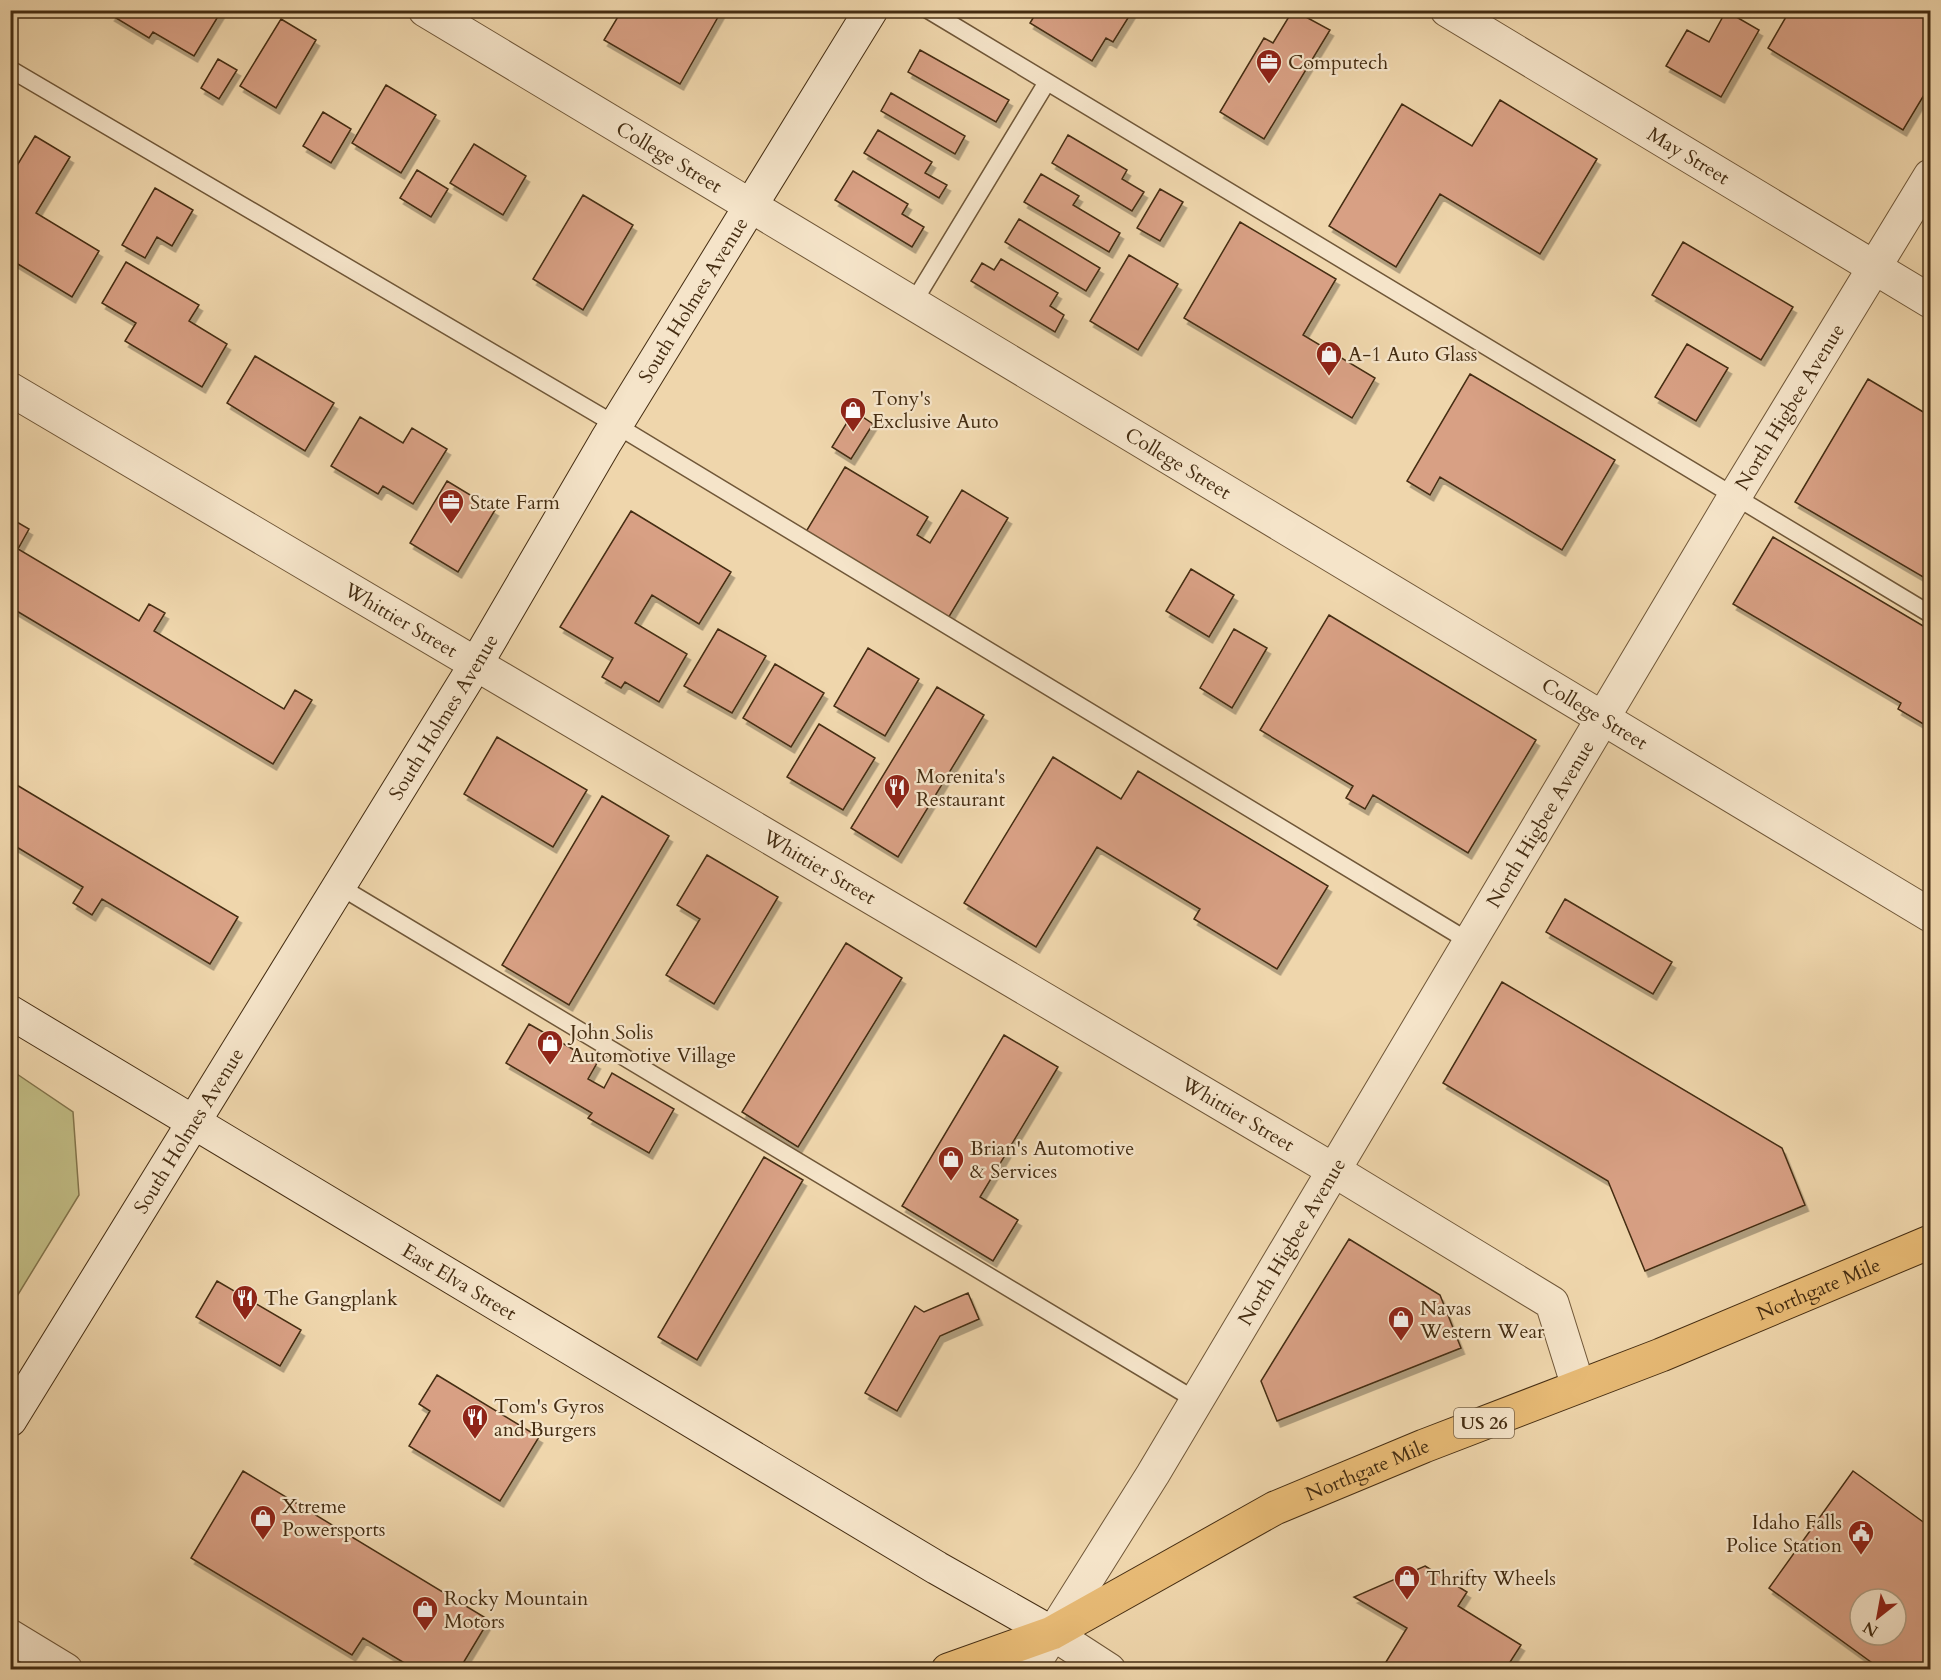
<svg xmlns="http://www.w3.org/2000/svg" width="1941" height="1680" viewBox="0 0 1941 1680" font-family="Cardo,serif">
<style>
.green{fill:#c1bc84;stroke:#83744b;stroke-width:1.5}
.building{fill:#d8a084;stroke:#452d12;stroke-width:1.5;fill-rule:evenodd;filter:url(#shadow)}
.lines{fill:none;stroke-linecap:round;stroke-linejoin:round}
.lane-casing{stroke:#705738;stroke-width:19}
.street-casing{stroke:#705738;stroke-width:35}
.secondary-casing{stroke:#452d12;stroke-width:35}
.highway-casing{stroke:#452d12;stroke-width:35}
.lane{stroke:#f5e4c9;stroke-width:16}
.street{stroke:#f5e4c9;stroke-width:33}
.secondary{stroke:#f5e4c9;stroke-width:33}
.highway{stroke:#e8bb76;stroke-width:33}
.labels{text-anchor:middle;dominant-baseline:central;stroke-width:4.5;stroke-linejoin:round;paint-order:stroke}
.shield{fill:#f5e4c9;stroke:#7a6449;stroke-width:1.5}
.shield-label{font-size:18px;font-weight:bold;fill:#452d12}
.poi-label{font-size:20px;fill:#452d12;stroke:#f5e4c9;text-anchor:start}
.street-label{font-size:20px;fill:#452d12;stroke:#f5e4c9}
</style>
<defs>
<filter id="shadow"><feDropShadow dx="3.5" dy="6" stdDeviation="0" flood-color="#0004"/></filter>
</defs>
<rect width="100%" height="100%" fill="#efd6ac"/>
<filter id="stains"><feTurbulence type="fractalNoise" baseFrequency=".00333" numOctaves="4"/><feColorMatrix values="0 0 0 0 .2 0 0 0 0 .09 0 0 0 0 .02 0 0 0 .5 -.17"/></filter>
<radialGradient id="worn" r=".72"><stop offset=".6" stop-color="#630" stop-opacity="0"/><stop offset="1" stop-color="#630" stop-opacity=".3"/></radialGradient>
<!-- green -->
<path class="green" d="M11,1070L73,1112L79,1195L11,1306Z"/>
<!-- building -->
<path class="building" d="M114,10H222L194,56L153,32L149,38L111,15Z
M622,10H722L680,84L604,40Z
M1038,10H1133L1113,42L1106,38L1092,61L1030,23Z
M1293,10L1330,30L1264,139L1220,112L1264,38L1273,43Z
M1790,10H1916L1930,19V85L1903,130L1768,48Z
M1726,11L1759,30L1721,97L1666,66L1687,30L1709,42Z
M281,19L316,40L276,108L240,86Z
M920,50L1009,100L996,122L908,72Z
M218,59L237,70L219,99L201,88Z
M386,85L436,115L401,173L352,143Z
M891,93L965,136L955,154L881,111Z
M1500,100L1597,159L1540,254L1440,194L1396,267L1329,226L1402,104L1472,146Z
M323,112L351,129L331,163L303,146Z
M878,130L932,162L925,173L947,185L939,198L864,153Z
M1068,135L1127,170L1122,179L1144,192L1132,211L1052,163Z
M35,136L70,157L36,213L99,251L72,297L13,261L10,264V177Z
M474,144L526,176L503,215L450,183Z
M417,170L448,189L431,217L400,198Z
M853,171L908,204L902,214L924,227L912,247L835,200Z
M1041,174L1079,196L1073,205L1120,233L1109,252L1024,202Z
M155,188L193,210L172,246L157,237L145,258L122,245Z
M1160,189L1183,202L1160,241L1137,228Z
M583,195L633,225L583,310L533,279Z
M1019,219L1100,268L1086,291L1005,242Z
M1240,222L1336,279L1303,335L1375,378L1352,418L1184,318Z
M1683,242L1793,307L1761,360L1652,295Z
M1129,255L1178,284L1138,350L1090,321Z
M1001,259L1058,293L1050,306L1064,315L1055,332L971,281L982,263L994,270Z
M126,262L199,305L189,321L227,344L202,387L125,341L136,323L102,303Z
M1687,344L1728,368L1696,421L1655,397Z
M255,356L334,403L305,451L227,403Z
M1470,374L1615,460L1562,550L1440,477L1430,495L1407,481Z
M1868,379L1930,416V581L1795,502Z
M854,411L873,424L851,459L832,447Z
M360,417L403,443L412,428L447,449L413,504L383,486L378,494L331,466Z
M845,467L928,517L917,535L930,543L962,490L1008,518L947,620L804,535Z
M447,481L495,510L458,572L410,543Z
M631,511L731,572L699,624L652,595L635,623L687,654L659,702L625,682L621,688L602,677L613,658L560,627Z
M10,518L29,529L18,549L139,621L149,604L165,613L154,631L284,709L295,690L312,700L273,764L10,607Z
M1773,537L1930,630V728L1898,709L1901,703L1733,604Z
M1191,569L1234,595L1209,637L1166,611Z
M1329,615L1536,740L1468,853L1373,795L1365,809L1346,798L1353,786L1260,730Z
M718,629L766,656L732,713L684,686Z
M1234,629L1267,648L1232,708L1200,688Z
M868,648L919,679L885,736L834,706Z
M775,664L824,693L791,747L743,718Z
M937,687L984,715L898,857L851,828Z
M819,724L875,758L843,810L787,777Z
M497,737L587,790L553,847L464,794Z
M1053,757L1121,799L1138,771L1328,886L1277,969L1194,919L1200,909L1097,847L1036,947L964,903Z
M10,781L238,917L210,964L102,899L92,915L73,903L83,887L10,843Z
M602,796L669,836L569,1005L502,965Z
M707,855L778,897L714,1004L666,975L700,919L677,905Z
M1565,899L1672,962L1653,994L1546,932Z
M846,943L902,978L798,1147L742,1112Z
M1502,982L1782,1148L1805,1205L1645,1271L1608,1181L1443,1083Z
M529,1024L597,1063L588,1079L604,1088L612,1073L674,1109L649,1153L588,1118L592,1113L506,1063Z
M1004,1035L1058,1067L980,1197L1018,1220L993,1261L902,1206Z
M764,1157L803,1180L697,1360L658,1337Z
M1349,1239L1440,1295L1461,1348L1277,1421L1261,1381Z
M217,1281L301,1330L280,1366L196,1317Z
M968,1293L979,1319L940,1336L897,1411L865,1393L915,1306L924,1312Z
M437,1375L539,1437L500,1501L409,1446L430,1411L419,1404Z
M243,1471L489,1620L459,1670H416L363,1638L352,1655L191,1558Z
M1853,1471L1926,1524L1930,1522V1670H1882L1769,1588ZM1860,1599H1896V1635H1860Z
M1425,1566L1467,1592L1458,1606L1521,1645L1505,1670H1381L1407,1628L1354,1597Z"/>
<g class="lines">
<!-- lane casing -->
<g class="lane-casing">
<path id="lane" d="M928,10L1930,614
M10,69L616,425L1470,942
M913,303L1047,82
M339,886L1197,1401"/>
</g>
<!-- street casing -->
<g class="street-casing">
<g id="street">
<path id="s1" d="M425,10L1930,915"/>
<path id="s2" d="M1447,10L1930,301"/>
<path id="s3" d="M10,389L1335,1171L1552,1303L1578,1386"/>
<path d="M1052,1633L1109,1670"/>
<path d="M10,1636L66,1670"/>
<path id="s4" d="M1030,1670L1153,1474L1735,496L1930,176"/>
</g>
</g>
<!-- secondary casing -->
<g class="secondary-casing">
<g id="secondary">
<path id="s5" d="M10,1012L937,1568L1052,1633"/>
<path id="s6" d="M10,1420L476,664L606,441L871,10"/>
</g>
</g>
<!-- highway casing -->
<g class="highway-casing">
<g id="highway">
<path id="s7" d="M948,1670L1052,1633L1275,1508L1424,1446L1661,1355L1930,1242"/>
</g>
</g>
<!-- lane -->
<use href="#lane" class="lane"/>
<!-- street -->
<use href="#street" class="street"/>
<!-- secondary -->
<use href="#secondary" class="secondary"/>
<!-- highway -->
<use href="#highway" class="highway"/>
</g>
<!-- icons -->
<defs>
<g id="office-pin" transform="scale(1.35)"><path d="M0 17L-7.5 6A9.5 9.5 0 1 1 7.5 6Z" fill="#8f2418" stroke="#f5e4c9"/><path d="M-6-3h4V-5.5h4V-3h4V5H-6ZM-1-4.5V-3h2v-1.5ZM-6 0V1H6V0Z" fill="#fff"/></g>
<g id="shop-pin" transform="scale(1.35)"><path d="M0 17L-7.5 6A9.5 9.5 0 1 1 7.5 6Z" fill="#8f2418" stroke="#f5e4c9"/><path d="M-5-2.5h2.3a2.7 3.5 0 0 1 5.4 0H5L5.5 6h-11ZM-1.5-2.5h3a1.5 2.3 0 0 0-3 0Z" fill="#fff"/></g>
<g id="restaurant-pin" transform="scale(1.35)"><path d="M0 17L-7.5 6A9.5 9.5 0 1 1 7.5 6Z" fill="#8f2418" stroke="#f5e4c9"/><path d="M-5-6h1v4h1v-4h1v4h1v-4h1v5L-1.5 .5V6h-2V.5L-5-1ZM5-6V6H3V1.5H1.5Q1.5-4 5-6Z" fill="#fff"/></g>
<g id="civic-pin" transform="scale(1.35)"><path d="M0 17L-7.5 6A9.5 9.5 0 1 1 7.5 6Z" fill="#8f2418" stroke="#f5e4c9"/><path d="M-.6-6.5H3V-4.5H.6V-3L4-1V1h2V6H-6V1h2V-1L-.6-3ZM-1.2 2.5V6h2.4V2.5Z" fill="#fff"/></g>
</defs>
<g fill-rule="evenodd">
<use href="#office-pin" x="1269" y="62"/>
<use href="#shop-pin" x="1329" y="354"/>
<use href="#shop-pin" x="853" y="410"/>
<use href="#office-pin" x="451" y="502"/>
<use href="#restaurant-pin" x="897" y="787"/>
<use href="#shop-pin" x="550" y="1043"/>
<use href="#shop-pin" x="951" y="1159"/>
<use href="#restaurant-pin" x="245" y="1298"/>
<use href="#shop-pin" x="1401" y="1319"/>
<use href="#restaurant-pin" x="475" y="1417"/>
<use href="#shop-pin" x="263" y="1518"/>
<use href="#civic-pin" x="1861" y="1533"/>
<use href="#shop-pin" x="1407" y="1578"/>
<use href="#shop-pin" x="425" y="1609"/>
</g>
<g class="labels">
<!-- shield labels -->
<rect class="shield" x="1454" y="1408" width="60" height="30" rx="4.5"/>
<g class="shield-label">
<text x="1484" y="1423">US 26</text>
</g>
<!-- poi labels -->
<g class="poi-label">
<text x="1288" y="62">Computech</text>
<text x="1348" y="354">A-1 Auto Glass</text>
<text x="872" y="398">Tony's<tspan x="872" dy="23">Exclusive Auto</tspan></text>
<text x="470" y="502">State Farm</text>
<text x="916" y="776">Morenita's<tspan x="916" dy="23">Restaurant</tspan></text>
<text x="570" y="1032">John Solis<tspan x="570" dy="23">Automotive Village</tspan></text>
<text x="970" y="1148">Brian's Automotive<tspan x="970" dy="23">&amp; Services</tspan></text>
<text x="264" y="1298">The Gangplank</text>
<text x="1420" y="1308">Navas<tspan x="1420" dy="23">Western Wear</tspan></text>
<text x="494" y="1406">Tom's Gyros<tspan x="494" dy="23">and Burgers</tspan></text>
<text x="282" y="1506">Xtreme<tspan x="282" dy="23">Powersports</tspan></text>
<text x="1842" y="1522" text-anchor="end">Idaho Falls<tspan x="1842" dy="23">Police Station</tspan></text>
<text x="1426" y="1578">Thrifty Wheels</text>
<text x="444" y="1598">Rocky Mountain<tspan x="444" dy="23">Motors</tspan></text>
</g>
<!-- street labels -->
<g class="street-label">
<text stroke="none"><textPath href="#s2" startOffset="282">May Street</textPath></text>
<text stroke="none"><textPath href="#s1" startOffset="285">College Street</textPath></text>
<text stroke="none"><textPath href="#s6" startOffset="1312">South Holmes Avenue</textPath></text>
<text stroke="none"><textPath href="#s4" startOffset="1474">North Higbee Avenue</textPath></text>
<text stroke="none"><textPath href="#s1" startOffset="879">College Street</textPath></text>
<text stroke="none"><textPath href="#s3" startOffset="454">Whittier Street</textPath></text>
<text stroke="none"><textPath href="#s1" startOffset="1365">College Street</textPath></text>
<text stroke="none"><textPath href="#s6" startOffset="826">South Holmes Avenue</textPath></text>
<text stroke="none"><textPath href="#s4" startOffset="988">North Higbee Avenue</textPath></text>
<text stroke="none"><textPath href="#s3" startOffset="940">Whittier Street</textPath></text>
<text stroke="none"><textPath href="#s3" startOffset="1426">Whittier Street</textPath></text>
<text stroke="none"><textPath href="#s6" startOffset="340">South Holmes Avenue</textPath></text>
<text stroke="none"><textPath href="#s4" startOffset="502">North Higbee Avenue</textPath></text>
<text stroke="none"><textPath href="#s5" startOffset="524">East Elva Street</textPath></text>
<text stroke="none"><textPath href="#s7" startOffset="952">Northgate Mile</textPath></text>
<text stroke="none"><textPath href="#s7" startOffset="466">Northgate Mile</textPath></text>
</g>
</g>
<!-- margin -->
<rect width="1941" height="1680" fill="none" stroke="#efd6ac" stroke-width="36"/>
<rect x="12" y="12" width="1917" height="1656" fill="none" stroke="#452d12" stroke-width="3"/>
<rect x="18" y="18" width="1905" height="1644" fill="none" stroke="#452d12" stroke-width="1.5"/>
<!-- north arrow -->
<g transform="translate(1878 1617) rotate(211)"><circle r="28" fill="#f5e4c9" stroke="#af9b80" stroke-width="1.5"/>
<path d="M0-4.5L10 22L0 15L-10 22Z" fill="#8f2418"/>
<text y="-9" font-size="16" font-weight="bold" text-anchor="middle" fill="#452d12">N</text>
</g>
<rect width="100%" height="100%" filter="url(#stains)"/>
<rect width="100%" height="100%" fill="url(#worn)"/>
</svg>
